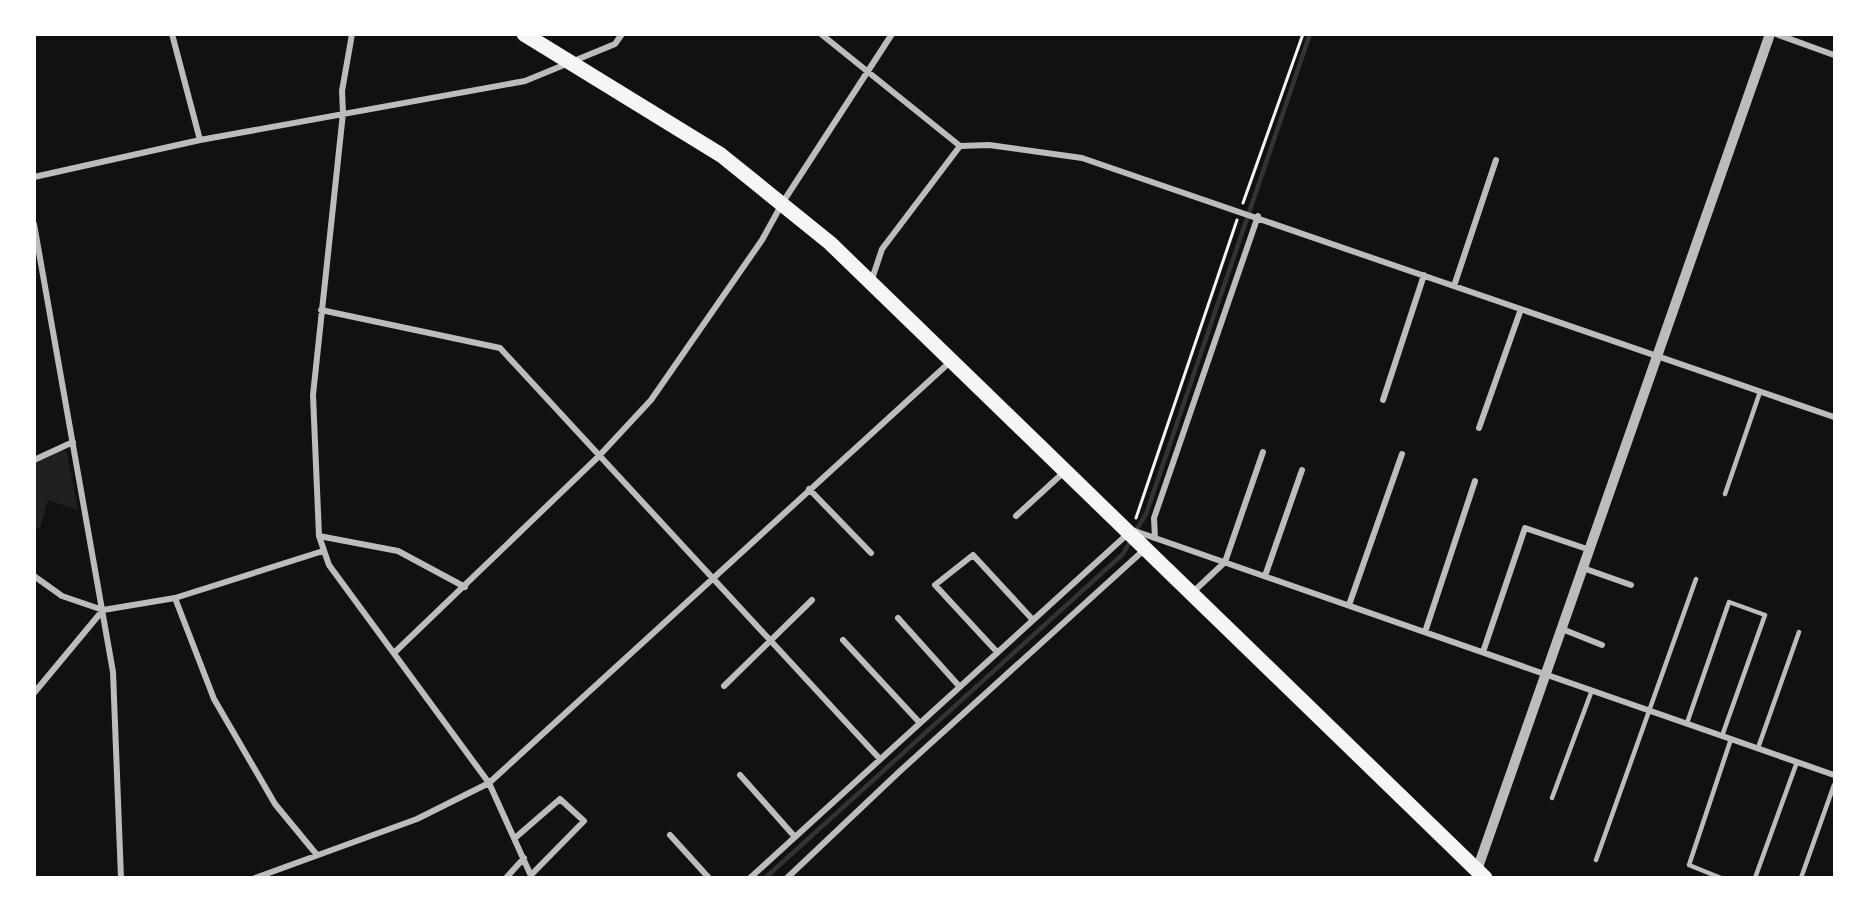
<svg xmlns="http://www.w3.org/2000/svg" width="1869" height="912" viewBox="0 0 1869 912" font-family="Cabin,sans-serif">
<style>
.green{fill:#202020}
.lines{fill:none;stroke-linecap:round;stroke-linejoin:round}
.stream{stroke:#333;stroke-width:4.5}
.path{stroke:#f5f5f5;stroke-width:3}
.service{stroke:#bcbcbc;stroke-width:4.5}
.minor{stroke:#bcbcbc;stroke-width:6}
.tertiary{stroke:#bcbcbc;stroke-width:10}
.primary{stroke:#f5f5f5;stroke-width:15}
</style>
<rect width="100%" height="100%" fill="#111"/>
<!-- green -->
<path class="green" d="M60,449L67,452L78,510L48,500L40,529L35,527V462Z"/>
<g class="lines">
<!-- stream -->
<path class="stream" d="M1135,532L1146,514L1310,34
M765,878L1123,554L1131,540"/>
<!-- path -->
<path class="path" d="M1243,203L1303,34
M1136,518L1237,220"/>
<!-- service -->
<path class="service" d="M1725,494L1760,392
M1687,723L1729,602L1765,615L1722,736
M1758,748L1799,632
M1552,798L1592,690
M1596,860L1696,579
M1721,878L1689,865L1731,739
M1755,878L1797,762
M1801,878L1834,785"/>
<!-- minor -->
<path class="minor" d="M172,34L200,140
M352,34L342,91L343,113L313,395L319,536L329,565L489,783L532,878
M821,34L960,146L989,145L1082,158L1834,417
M1776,34L1834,55
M34,177L200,140L525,81L615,44L622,34
M34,224L113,672L121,878
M871,282L882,249L960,146
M1454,286L1496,160
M321,310L500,348L879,758
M1383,400L1424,275
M1479,428L1521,309
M34,460L73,442
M809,489L871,553
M1016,516L1064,472
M319,536L398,551L465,587
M1155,538L1154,518L1258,216
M1583,568L1631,585
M34,576L62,596L103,610L175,598L323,551
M1265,576L1302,470
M1192,593L1225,562L1263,452
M175,598L214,699L275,804L317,855
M1349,605L1402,454
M898,618L959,686
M1562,629L1602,645
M1425,632L1475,481
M843,640L919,722
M997,652L935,585L973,555L1033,620
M1483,652L1525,528L1590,550
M394,653L598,457L651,400L762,240L783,202L892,34
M724,686L812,600
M34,693L103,610
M740,775L795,837
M670,835L709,878
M515,838L560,799L584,821L531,875
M255,878L417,819L489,783L950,362
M506,878L524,858
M750,878L1132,530L1834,775
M787,878L899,772L1145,549"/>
<!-- tertiary -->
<path class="tertiary" d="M1477,870L1770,34"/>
<!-- primary -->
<path class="primary" d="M524,34L721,155L830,243L1485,878"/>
</g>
<!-- border -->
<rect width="1869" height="912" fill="none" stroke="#ffffff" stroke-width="72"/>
</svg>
